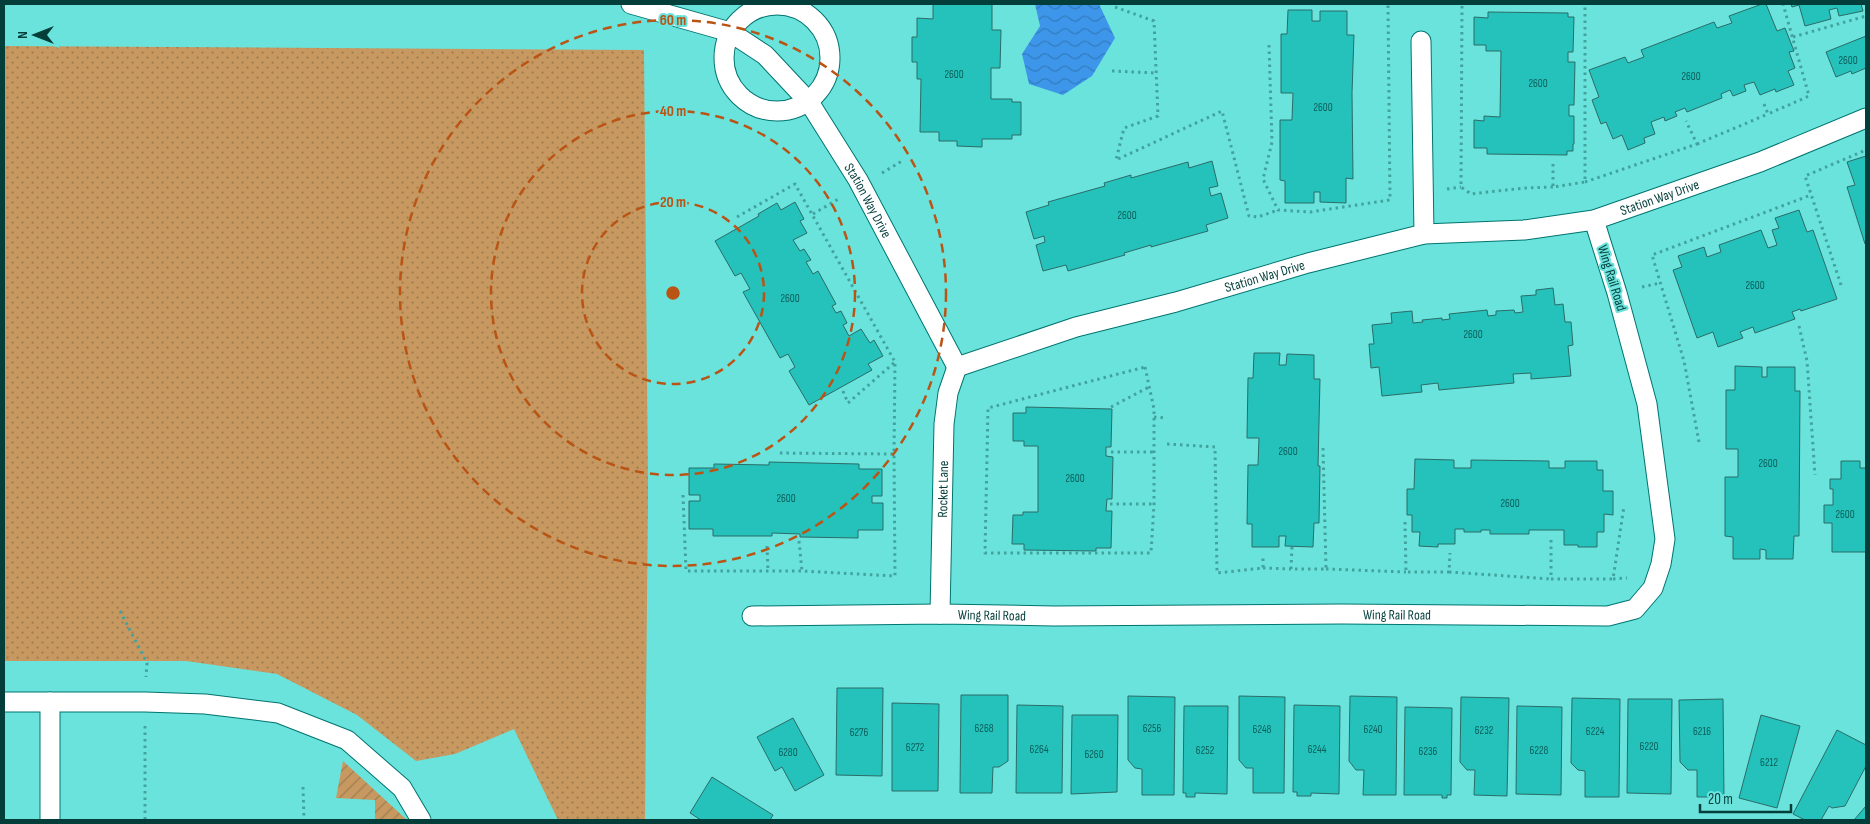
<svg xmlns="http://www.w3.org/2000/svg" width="1870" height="824" viewBox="0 0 1870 824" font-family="'Sofia Sans Condensed',sans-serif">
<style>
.grass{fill:url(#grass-dots)}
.garden{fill:url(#garden-furrows)}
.water{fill:url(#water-waves)}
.building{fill:#25c1bb;stroke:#2b6c68}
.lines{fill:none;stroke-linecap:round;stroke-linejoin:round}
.lane-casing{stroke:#007470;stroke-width:21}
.path{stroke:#42a39e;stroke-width:3;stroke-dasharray:2.5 4;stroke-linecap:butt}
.lane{stroke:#fff;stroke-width:19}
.ring{fill:none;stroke:#ba5415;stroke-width:2.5;stroke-dasharray:9 6}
.labels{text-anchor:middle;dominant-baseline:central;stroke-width:4;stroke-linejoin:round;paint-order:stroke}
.number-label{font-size:11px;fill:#0c5f5b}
.street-label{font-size:14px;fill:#043e3b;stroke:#6ae3dc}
.centre{fill:#ba5415;stroke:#6ae3dc;stroke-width:2.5}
.ring-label{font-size:15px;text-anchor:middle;font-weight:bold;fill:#ba5415;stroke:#6ae3dc;stroke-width:4;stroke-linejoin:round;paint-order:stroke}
</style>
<defs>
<pattern id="grass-dots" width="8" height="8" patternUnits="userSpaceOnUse" patternTransform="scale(1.25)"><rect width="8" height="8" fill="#c79860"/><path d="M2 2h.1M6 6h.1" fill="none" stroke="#9f7d50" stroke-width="1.8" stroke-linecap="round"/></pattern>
<pattern id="garden-furrows" width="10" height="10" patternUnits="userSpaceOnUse" patternTransform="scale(1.25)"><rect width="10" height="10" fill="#c79860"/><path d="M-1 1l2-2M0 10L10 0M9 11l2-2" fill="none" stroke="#9f7d50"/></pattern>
<pattern id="water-waves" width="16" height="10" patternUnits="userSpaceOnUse" patternTransform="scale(1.25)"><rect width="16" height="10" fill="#3d96ea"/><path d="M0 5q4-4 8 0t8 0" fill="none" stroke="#317cbf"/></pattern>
</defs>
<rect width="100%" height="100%" fill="#6ae3dc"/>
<!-- grass -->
<path class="grass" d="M4,46L644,50L648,492L645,820H558L514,729L455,754L416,761L357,715L277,674L186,661H4Z"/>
<!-- garden -->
<path class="garden" d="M343,761L407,820H375V800L336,798Z"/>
<!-- water -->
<path class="water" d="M1035,4H1099L1115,38L1092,76L1063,95L1029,84L1022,54L1040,26Z"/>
<!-- building -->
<path class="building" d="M933,4H992V30H1001L1000,68H991V99H1012V102H1021V135H1012V139H982V147L957,146V141H939V132H920L921,79H917V62H912V37H917V18L933,19Z
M1762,4H1766L1777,31L1785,28L1794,51L1789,52L1795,68L1788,71L1794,85L1776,92L1775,89L1760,95L1754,82L1744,85L1746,91L1733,96L1730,90L1721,94L1722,98L1687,112L1685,108L1675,112L1677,116L1665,121L1664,117L1651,122L1655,134L1644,138L1645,143L1628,150L1622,135L1613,139L1606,122L1601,124L1592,100L1599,97L1589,70L1625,57L1628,63L1644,57L1641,50L1714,22L1717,28L1732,23L1729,16Z
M1791,4H1861L1863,11L1839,16L1837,8L1829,10L1831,19L1805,26L1799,5L1792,7Z
M1288,10H1312V21H1320V11H1347V35H1354L1352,93L1353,179L1346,178V203L1320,202V192H1314V203H1285V181L1280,180V120H1292L1293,93H1281V34H1287Z
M1488,12L1568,13V17H1574L1573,52H1568V62H1575L1574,105H1569V116H1574V144H1573V151H1567V155L1487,154V148H1474V120L1484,121V116L1500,117L1501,51H1486V45H1474V17L1488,18Z
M1866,36V68L1852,74L1851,71L1836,77L1826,52Z
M1866,156V243L1865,244L1847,187L1855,185L1847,162Z
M1212,161L1218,186L1209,188L1211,196L1221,193L1228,218L1206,225L1208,231L1151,247V245L1124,253L1125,255L1068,271L1066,265L1043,271L1036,245L1045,242L1044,236L1034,239L1026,212L1049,205L1048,202L1105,186L1104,183L1131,175V178L1188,162L1189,168Z
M795,202L804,219L800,221L807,233L793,240L800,251L804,249L811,260L806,262L813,274L818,271L836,304L832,306L836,313L841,311L847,323L843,325L849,336L861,329L870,343L874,340L883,356L868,364L872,370L809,405L789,371L795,367L788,354L780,358L743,292L750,289L741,273L735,276L715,241L759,216L758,214L777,203L781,210Z
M1799,210L1807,232L1813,230L1837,299L1801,311L1800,309L1792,312L1795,319L1755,333L1753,327L1740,332L1743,338L1718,347L1713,332L1697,338L1673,270L1682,267L1678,256L1704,247L1707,257L1721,252L1719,245L1761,230L1768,248L1777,245L1772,230L1779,228L1775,218Z
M1553,288L1555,305L1563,304L1565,322H1571L1573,345L1568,346L1571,376L1531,379V373L1513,374L1514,383L1439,390L1438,383L1421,385L1422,392L1382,396L1379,367L1371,368L1369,344H1374L1372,325L1392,323L1391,313L1412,311L1413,323L1423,322L1422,320L1442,318V320L1450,319L1449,314L1487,310L1488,316L1496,315V311L1514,310L1515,313L1523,312L1521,296L1536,295V290Z
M1254,353H1280L1279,365H1286L1287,354L1314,355V379H1320L1318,466H1320L1319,523H1314L1313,547L1285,546L1286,536H1279V547H1252V524H1247L1248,465H1258L1259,438H1247L1248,378H1253Z
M1735,366L1762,367V377H1767V367H1795V391H1800L1799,536H1794L1793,559H1766V550L1760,549V559H1733V537L1725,536V477H1738V449H1726V390H1735Z
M1026,407L1112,409L1111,447H1106V456L1113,457L1112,499H1107L1106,511H1112L1111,548H1096V551L1024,550V544H1012L1013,515H1023V512H1038V446H1024V441H1013V413H1026Z
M1415,459L1454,460V468H1471V460L1549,461V468H1565V461H1597V470H1603V491H1613V515L1604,514V532H1597V547H1578V545H1564V530H1529V534H1490V530H1481V532H1464V529H1455V544H1438V547L1419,546L1420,532H1412V515H1407V489H1414Z
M1841,461H1860V468H1866V552H1832V523H1824V505H1833V489H1830V479H1841Z
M769,462L859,464V469H882V496H872V503H883V530H858V538L800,537V534L772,533V536H713V529H689V501H700V495H689V468H714V464L769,465Z
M837,688H883L882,776L836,775Z
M961,695H1008V761L999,767H993L992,793H960Z
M1128,696L1175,697L1174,795H1142V769L1135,768L1128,760Z
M1239,696L1285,697L1284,793H1253V768H1246L1239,760Z
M1350,696L1397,697L1396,795H1363L1364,770H1356L1349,761Z
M1461,697L1509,698L1507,796L1474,795L1475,770H1467L1460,762Z
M1572,698L1620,699L1619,797H1585V771L1578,770L1571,763Z
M1628,699H1672L1671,794L1627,793Z
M1723,699L1724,797H1697V770H1688L1680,762L1679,700Z
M892,703L939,704L938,791H892Z
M1017,705L1063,706L1062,793H1016Z
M1294,705L1340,706L1339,794L1311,793V796H1297V792H1293Z
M1184,706H1228L1227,794L1195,793V797H1186V793H1183Z
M1517,706L1562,707L1561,795L1516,794Z
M1405,707L1452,708L1451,795H1447V798H1442V795H1404Z
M1072,715H1118L1117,792L1071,794Z
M1761,715L1800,726L1777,808L1739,798Z
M793,718L824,775L795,791L782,767L775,771L757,737Z
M1837,730L1866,745V766L1845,806L1832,808L1829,806L1821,820H1805L1793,814Z
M712,777L773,815L770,820H701L690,813Z
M1866,806V820H1854Z"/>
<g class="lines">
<!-- lane casing -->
<g class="lane-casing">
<g id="lane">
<path id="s1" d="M631,4L730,32L765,55L809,102L858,180L957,367"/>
<circle cx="777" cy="58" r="53"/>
<path d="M1421,41L1424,234"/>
<path id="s2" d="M957,367L1076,327L1176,302L1308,263L1424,234L1524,230L1594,220L1760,162L1866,118"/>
<path id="s3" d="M940,614L944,424L948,393L957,367"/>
<path id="s4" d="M752,616L940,614L1054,616L1342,614L1608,616L1635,609L1653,588L1661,564L1665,539L1647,404L1617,293L1594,220"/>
<path d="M4,702H145L205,704L278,713L347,740L402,788L421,820"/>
<path d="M50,702V820"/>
</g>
</g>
<!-- path -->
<path class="path" d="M1462,6L1461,187L1471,194L1524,188L1553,187
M1115,7L1154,21L1158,116L1124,128L1116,160L1222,111L1249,216L1258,217L1278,210
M1793,37L1866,16
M1269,45L1272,142L1263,179L1278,210L1310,212L1390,200L1388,4
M1112,71L1156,73
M1764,104L1768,114L1809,96L1783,4
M1697,144L1768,114
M1553,164V187L1585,182V4
M882,173L902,161
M1585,182L1697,144L1686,121
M1447,189L1461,187
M813,214L840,198
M737,217L795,184L895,362L894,454L776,453
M1841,285L1805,176L1866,150
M1642,287L1660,283
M1799,326L1807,361L1815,475
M1145,367L1154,409V504L1151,553H985L988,408Z
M843,391L848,403L895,362
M1111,407L1149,387
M1154,417L1167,418
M1699,442L1684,361L1652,255L1811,195
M1167,444L1215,447L1217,573L1263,568V555
M1111,452H1154
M683,495L686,571H802L895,576L894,454
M1110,504H1154
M1405,522L1406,572H1449L1450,553
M1551,540V579H1613L1624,506
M799,541L802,571
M767,546L768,571
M1292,547L1291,569H1326L1323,448
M1263,568L1291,569
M1326,569L1406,572
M1449,572L1551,579
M1613,579L1627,578
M120,611L147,663L146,677
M145,726V820
M303,787L304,820"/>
<!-- lane -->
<use href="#lane" class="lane"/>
</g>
<!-- distance rings -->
<g class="ring">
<circle cx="673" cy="293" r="91"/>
<circle cx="673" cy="293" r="182"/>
<circle cx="673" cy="293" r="273"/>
</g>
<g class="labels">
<!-- number labels -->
<g class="number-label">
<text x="1848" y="60">2600</text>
<text x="954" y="74">2600</text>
<text x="1691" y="76">2600</text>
<text x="1538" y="83">2600</text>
<text x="1323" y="107">2600</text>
<text x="1127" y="215">2600</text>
<text x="1755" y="285">2600</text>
<text x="790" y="298">2600</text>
<text x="1473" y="334">2600</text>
<text x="1288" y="451">2600</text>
<text x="1768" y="463">2600</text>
<text x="1075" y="478">2600</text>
<text x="786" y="498">2600</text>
<text x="1510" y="503">2600</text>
<text x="1845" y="514">2600</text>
<text x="984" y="728">6268</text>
<text x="1152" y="728">6256</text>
<text x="1262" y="729">6248</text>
<text x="1373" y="729">6240</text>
<text x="1484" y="730">6232</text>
<text x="1595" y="731">6224</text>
<text x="1702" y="731">6216</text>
<text x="859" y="732">6276</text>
<text x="1649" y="746">6220</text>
<text x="915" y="747">6272</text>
<text x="1039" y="749">6264</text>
<text x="1317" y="749">6244</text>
<text x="1205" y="750">6252</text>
<text x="1539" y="750">6228</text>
<text x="1428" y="751">6236</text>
<text x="788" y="752">6280</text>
<text x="1094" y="754">6260</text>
<text x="1769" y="762">6212</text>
</g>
<!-- street labels -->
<g class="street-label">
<text stroke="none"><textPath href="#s2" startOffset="726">Station Way Drive</textPath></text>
<text stroke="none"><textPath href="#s1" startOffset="324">Station Way Drive</textPath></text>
<text stroke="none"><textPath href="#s2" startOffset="321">Station Way Drive</textPath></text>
<text transform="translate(1612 278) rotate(73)">Wing Rail Road</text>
<text stroke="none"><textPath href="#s3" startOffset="125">Rocket Lane</textPath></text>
<text stroke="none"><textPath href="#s4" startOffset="240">Wing Rail Road</textPath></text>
<text stroke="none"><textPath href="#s4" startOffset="645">Wing Rail Road</textPath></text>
</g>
</g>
<circle cx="673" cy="293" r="8" class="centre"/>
<g class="ring-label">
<text x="673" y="25">60 m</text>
<text x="673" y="116">40 m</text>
<text x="673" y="207">20 m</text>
</g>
<!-- border -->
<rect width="1870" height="824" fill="none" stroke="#043e3b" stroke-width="10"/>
<!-- north arrow -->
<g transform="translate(35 35) rotate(270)" stroke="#6ae3dc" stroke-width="4" paint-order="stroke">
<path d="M0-4L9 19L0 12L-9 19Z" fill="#043e3b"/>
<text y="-8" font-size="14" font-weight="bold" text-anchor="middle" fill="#043e3b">N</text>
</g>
<!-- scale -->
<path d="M1700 804v8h91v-8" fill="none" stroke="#043e3b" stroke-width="2.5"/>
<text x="1708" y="804" font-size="15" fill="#043e3b" stroke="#6ae3dc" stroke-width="4" paint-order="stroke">20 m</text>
</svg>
